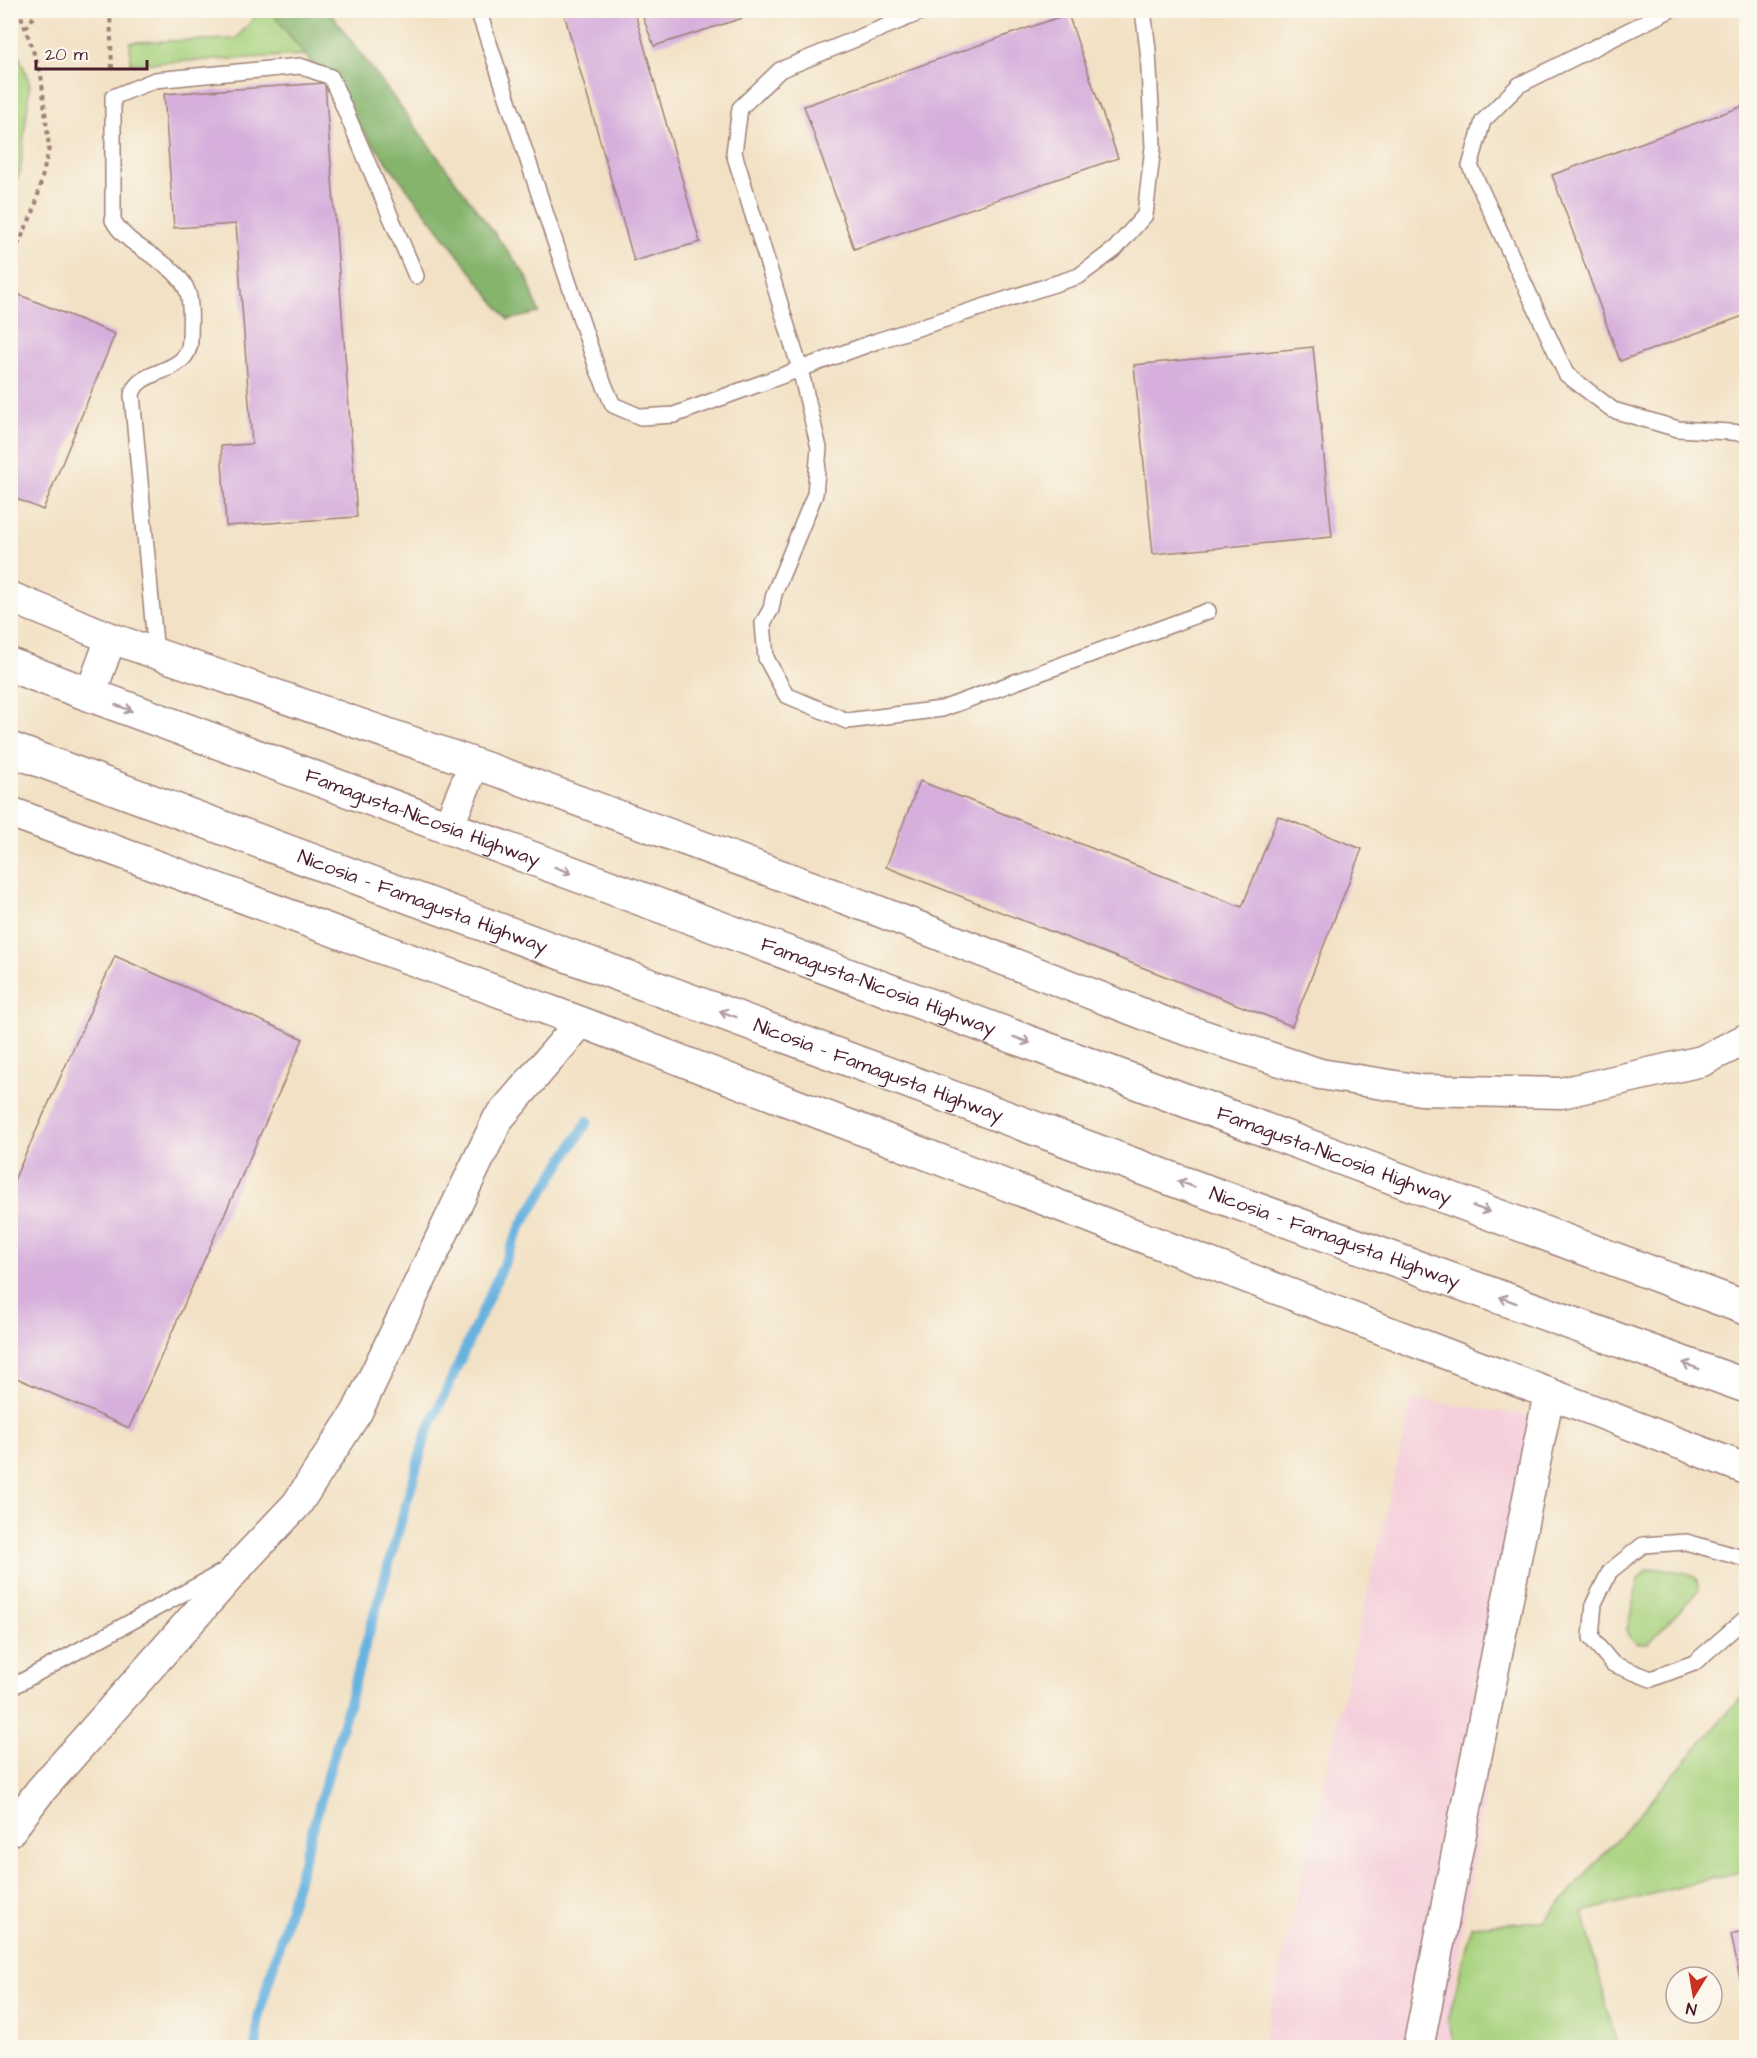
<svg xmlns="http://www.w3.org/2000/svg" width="1757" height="2058" viewBox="0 0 1757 2058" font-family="'Architects Daughter',sans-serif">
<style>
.built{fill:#f5cfdb}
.green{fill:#a7d27e;stroke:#787854;stroke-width:1.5}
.forest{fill:#85b46d;stroke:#686a4c;stroke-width:1.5}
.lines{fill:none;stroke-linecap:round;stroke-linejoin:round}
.stream{stroke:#68b2e0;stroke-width:10}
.building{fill:#d6afdc}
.service-casing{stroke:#9e8078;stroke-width:18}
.minor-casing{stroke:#9e8078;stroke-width:33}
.trunk-casing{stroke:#9e8078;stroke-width:36}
.path{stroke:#9e8078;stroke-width:4;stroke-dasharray:4.5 4.5;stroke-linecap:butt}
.service{stroke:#fff;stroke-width:15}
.minor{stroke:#fff;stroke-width:30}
.trunk{stroke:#fff;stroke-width:33}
.oneway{stroke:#ae9aa0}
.labels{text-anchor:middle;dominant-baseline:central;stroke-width:5;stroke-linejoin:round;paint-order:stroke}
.street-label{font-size:20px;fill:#4a1f2b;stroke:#fbf7ec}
</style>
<rect width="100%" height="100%" fill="#fbf7ec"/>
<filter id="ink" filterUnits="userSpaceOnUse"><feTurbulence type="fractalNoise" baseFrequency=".0167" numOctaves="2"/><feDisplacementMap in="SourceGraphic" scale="12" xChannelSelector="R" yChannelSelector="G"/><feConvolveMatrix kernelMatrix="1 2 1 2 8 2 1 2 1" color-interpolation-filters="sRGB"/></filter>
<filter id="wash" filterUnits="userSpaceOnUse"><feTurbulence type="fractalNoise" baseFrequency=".008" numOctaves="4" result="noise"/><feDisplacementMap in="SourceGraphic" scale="24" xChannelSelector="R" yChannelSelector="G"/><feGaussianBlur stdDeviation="1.35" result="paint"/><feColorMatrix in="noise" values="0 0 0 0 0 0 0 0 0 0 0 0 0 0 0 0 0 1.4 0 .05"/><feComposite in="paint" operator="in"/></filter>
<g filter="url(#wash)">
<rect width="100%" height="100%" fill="#f2e1c4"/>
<!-- built -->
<path class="built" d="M1412,1399L1544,1418L1448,2022L1455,2047L1262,2048Z"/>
<!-- green -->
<path class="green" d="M260,11H271L305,55L131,64L130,42L236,39Z
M11,35L30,84L20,172L11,191Z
M1660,1568L1690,1574L1697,1579L1698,1588L1695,1594L1648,1644H1636L1631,1638L1627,1630L1638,1579L1646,1570Z
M1746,1692V1870L1583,1912L1617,2047H1455L1448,2022L1471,1926L1545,1921Z"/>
<!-- forest -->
<path class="forest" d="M271,11H329L527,277L539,313L508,320Z"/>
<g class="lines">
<!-- stream -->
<path class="stream" d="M256,2048L258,2018L426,1435L522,1224L588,1121"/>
</g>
<g id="blocks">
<!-- building -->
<path class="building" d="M563,10H634L700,242L634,261Z
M640,10H765V11L654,46Z
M1068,14L1118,158L854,249L804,106Z
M325,83L357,517L226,526L221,446L252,444L236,224L174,228L164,94Z
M1746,105V315L1620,361L1552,175Z
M10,291L115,334L43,510L10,496Z
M1313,347L1332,537L1153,554L1134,365Z
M920,781L1242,907L1278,816L1362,849L1292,1026L886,867Z
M115,956L303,1039L129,1428L10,1375V1189Z
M1746,1930V2004H1745L1731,1934Z"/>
</g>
</g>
<g filter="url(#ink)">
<use href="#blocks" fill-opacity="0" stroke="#9e8078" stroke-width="1.5"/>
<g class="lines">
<!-- service casing -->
<g class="service-casing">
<path id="service" d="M478,10L597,368L613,405L641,417L674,415L877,341L1079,276L1115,249L1145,215L1153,147L1148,50L1143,10
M926,10L780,70L740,108L734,153L800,369L819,448L815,494L774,594L771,609L763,623L766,658L786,695L847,721L942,709L1208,611
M1670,10L1519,85L1483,121L1470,166L1566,374L1613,410L1678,429L1746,433
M156,654L132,395C138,366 190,377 190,339C190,324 192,307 188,293C177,260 129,251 113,220V97L155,80L300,66L331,77L416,276
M1746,1559L1686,1542L1643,1545L1610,1571L1594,1603L1591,1638L1613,1664L1651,1679L1694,1663L1746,1618
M10,1688L224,1571"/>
</g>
<!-- minor casing -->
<g class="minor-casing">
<path id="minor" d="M10,597L111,638L505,774L873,909L1169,1024L1320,1074L1421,1090L1561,1093L1702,1061L1746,1039
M90,695L111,638
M10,812L581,1022L1746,1469
M448,827L474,764
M10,1831L40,1791L245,1559L297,1504L357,1412L498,1119L581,1022
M1418,2048L1549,1393"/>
</g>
<!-- trunk casing -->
<g class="trunk-casing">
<g id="trunk">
<path id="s1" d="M10,665L1746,1308"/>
<path id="s2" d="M10,749L1180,1182L1746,1386"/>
</g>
</g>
<!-- path -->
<path class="path" d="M110,10L112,70
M26,28L38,10
M10,262L35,208L49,148L41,74L19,10"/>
<!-- service -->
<use href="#service" class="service"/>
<!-- minor -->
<use href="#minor" class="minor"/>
<!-- trunk -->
<use href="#trunk" class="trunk"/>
</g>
<!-- one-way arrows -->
<defs><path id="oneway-shaft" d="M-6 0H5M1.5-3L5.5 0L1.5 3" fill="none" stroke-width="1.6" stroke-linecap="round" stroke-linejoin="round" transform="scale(1.5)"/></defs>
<g class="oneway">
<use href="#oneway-shaft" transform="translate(124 708) rotate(20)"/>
<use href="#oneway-shaft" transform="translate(563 870) rotate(20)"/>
<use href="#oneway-shaft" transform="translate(728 1014) rotate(-160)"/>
<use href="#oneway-shaft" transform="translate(1022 1040) rotate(20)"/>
<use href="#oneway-shaft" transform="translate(1186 1184) rotate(-160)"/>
<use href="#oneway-shaft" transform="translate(1481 1209) rotate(20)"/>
<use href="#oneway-shaft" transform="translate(1508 1300) rotate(-160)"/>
<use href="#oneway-shaft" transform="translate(1691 1366) rotate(-160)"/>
</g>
</g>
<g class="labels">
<!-- street labels -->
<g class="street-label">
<text stroke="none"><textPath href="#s1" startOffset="440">Famagusta-Nicosia Highway</textPath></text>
<text stroke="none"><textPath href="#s2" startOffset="440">Nicosia - Famagusta Highway</textPath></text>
<text stroke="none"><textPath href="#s1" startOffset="926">Famagusta-Nicosia Highway</textPath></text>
<text stroke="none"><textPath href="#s2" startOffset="926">Nicosia - Famagusta Highway</textPath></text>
<text stroke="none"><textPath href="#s1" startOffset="1412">Famagusta-Nicosia Highway</textPath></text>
<text stroke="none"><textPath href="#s2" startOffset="1412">Nicosia - Famagusta Highway</textPath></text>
</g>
</g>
<!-- margin -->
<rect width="1757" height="2058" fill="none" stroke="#fbf7ec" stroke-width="36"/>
<!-- north arrow -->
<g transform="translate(1694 1995) rotate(191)"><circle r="28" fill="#fbf7ec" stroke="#b4a19f" stroke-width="1.5"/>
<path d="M0-4.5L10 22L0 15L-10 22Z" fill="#c8321e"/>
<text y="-9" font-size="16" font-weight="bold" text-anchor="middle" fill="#4a1f2b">N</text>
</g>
<!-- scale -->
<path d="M36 60v9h111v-9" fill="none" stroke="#4a1f2b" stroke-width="3"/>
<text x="45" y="60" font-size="18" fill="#4a1f2b" stroke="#fbf7ec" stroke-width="4.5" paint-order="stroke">20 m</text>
</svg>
